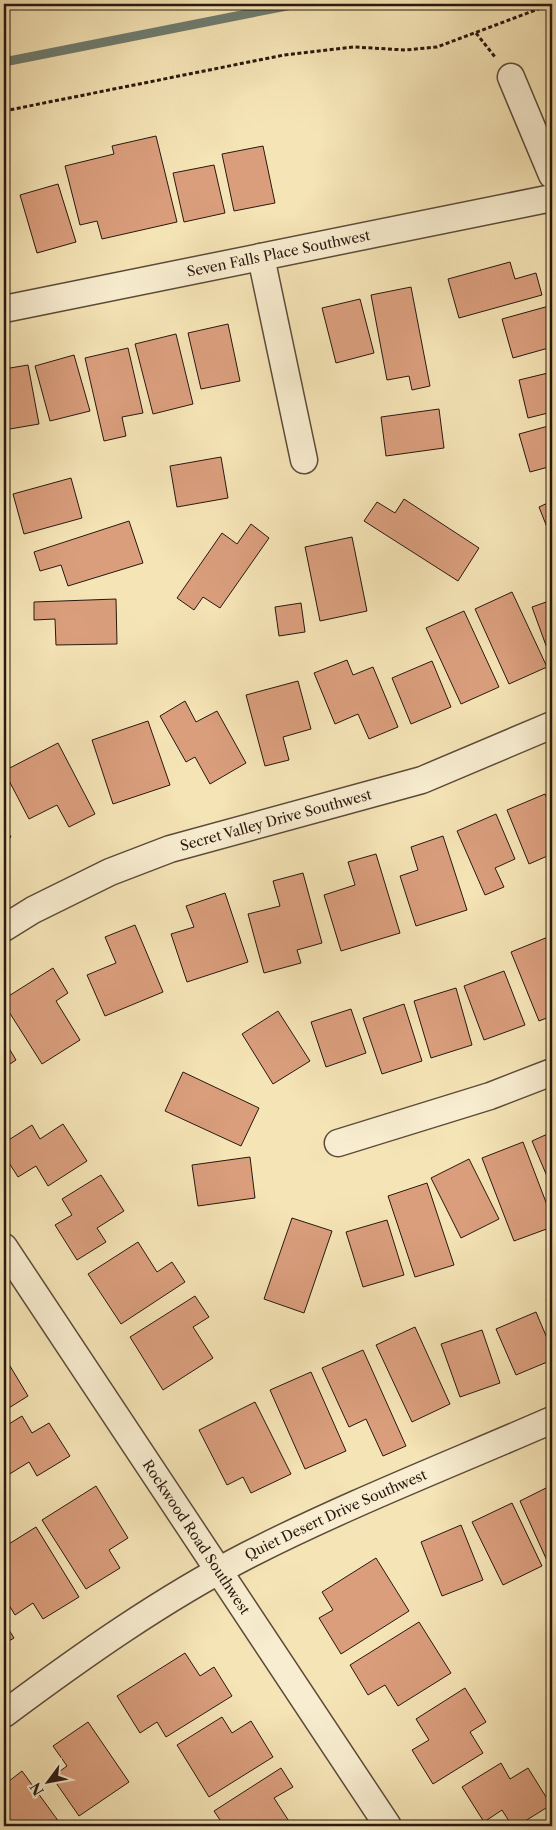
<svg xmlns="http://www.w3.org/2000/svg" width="556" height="1830" viewBox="0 0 556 1830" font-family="'Libre Caslon Text',serif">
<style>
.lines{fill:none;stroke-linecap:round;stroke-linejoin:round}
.stream{stroke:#6e7c70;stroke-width:9}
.building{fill:#da9e7d;stroke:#29180f}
.street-casing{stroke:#5c4b39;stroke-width:29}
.path{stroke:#29180f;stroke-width:3;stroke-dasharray:4 2.5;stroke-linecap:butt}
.street{stroke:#f8edd0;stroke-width:26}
.labels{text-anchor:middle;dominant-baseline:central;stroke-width:4;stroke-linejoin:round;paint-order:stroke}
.street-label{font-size:14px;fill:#29180f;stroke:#f8edd0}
</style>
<rect width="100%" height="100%" fill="#f5e4b6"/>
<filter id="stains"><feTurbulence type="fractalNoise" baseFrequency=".004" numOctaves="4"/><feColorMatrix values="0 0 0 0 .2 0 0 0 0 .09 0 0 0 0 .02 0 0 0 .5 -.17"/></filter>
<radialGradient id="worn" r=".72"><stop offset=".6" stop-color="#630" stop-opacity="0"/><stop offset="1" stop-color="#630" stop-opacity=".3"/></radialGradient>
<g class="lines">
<!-- stream -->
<path class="stream" d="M4,62L297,4"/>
</g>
<!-- building -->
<path class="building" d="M156,136L177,222L102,239L97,221L80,225L65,166L114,154L112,146Z
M263,146L275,203L234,211L222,154Z
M214,165L225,213L184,222L173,173Z
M58,184L76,242L37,253L20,195Z
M510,262L515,279L536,273L542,295L459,318L448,279Z
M411,287L430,386L412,390L409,376L387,380L371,295Z
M360,299L374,353L336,363L322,308Z
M549,306L552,318V347L513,358L502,319Z
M228,324L240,381L201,389L188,333Z
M176,334L193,404L153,414L135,344Z
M128,348L143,413L122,417L126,436L104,441L85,358Z
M74,355L90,411L50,421L35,366Z
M28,365L39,424L4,430V369Z
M552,372V412L528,418L519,380Z
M439,409L444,448L386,456L381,417Z
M552,425V466L530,472L519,434Z
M221,457L228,498L177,507L170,466Z
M71,478L82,518L24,534L13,494Z
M404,499L479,548L458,581L364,521L377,502L395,513Z
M552,501V540L539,507Z
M129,521L143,563L68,586L61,565L40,571L34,552Z
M251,524L269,538L220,608L203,597L194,610L177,598L222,533L237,544Z
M352,537L367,611L320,621L305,547Z
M512,592L547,667L509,684L475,609Z
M116,599L117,644L56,645L55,619L34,620V602Z
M552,600V662L532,607Z
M301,603L305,632L279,636L275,607Z
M464,611L499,687L461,704L426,628Z
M347,660L353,675L373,667L398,727L369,739L358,714L335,724L314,673Z
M432,661L451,707L411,724L392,678Z
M298,681L311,729L283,737L289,760L265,766L246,695Z
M185,701L196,722L217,711L246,763L210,784L195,757L186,762L160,716Z
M148,721L170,785L113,804L92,740Z
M58,743L95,814L69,827L57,805L29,819L4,771Z
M545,794L552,810V854L529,864L507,810Z
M496,814L515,859L495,868L504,887L485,895L457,831Z
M4,825L11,837L4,842Z
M443,836L467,910L416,926L400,876L418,870L411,847Z
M376,854L400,933L341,951L324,895L355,885L348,862Z
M303,873L322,943L297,950L301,963L264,973L248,914L280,906L273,881Z
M225,893L248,962L187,982L171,934L194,927L186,906Z
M135,925L163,992L105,1016L87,975L116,963L105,937Z
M548,937L552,947V1016L539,1021L511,952Z
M53,968L68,993L56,1001L80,1040L42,1064L4,1004V999Z
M504,971L525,1025L484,1040L464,986Z
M456,988L472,1045L431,1058L414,1001Z
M404,1004L422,1061L382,1074L363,1018Z
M351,1009L366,1053L326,1067L311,1022Z
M278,1011L310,1061L273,1084L242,1034Z
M4,1040L16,1060L4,1068Z
M183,1072L259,1108L241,1146L165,1111Z
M63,1124L87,1161L48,1186L36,1166L18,1177L4,1155V1143L32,1125L40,1139Z
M552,1132V1188L532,1141Z
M523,1142L552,1218V1227L514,1241L482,1158Z
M250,1157L255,1198L198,1206L192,1165Z
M469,1159L499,1219L461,1238L431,1178Z
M101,1175L124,1211L97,1228L106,1242L77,1260L55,1225L72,1215L62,1199Z
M427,1183L454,1265L415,1277L388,1196Z
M292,1218L332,1231L304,1313L264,1299Z
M387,1220L404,1275L363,1287L346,1232Z
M138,1242L157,1272L172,1262L185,1282L121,1324L88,1274Z
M195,1296L209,1317L193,1327L213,1358L163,1390L130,1337Z
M552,1296V1313L546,1300Z
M536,1312L552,1350V1360L516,1375L496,1329Z
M415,1327L450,1404L412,1422L376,1345Z
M482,1330L500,1383L460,1397L441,1344Z
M363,1350L406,1446L383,1456L366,1419L349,1427L322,1368Z
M4,1356L28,1396L4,1411Z
M311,1372L346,1451L305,1469L270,1390Z
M255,1402L291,1474L251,1493L243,1477L227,1485L199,1430Z
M22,1416L32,1433L49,1423L70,1456L37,1476L29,1462L8,1475L4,1469V1427Z
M552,1485V1563L549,1565L520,1501Z
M96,1486L128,1538L109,1550L120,1568L86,1589L42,1520Z
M512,1503L542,1566L503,1585L472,1522Z
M461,1525L483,1580L442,1596L421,1542Z
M36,1527L79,1597L43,1619L33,1603L15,1615L4,1597V1547Z
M376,1558L409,1611L341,1654L319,1618L333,1610L322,1592Z
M4,1622L14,1638L4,1644Z
M419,1622L451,1673L398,1706L385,1685L368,1695L350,1665Z
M185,1653L200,1676L214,1667L232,1696L166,1737L157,1722L140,1733L117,1696Z
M465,1688L486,1722L470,1732L483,1753L433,1784L412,1750L429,1740L416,1719Z
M222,1717L232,1733L251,1721L273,1757L209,1797L177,1745Z
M88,1722L129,1782L79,1816L52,1777L67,1766L53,1746Z
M501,1763L510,1779L528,1768L551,1805L517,1826H512L502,1810L484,1822L462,1787Z
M281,1768L293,1787L274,1798L292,1826H224L214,1811Z
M22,1771L59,1822L54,1826H4V1814L9,1810L4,1803V1785Z"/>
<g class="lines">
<!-- street casing -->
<g class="street-casing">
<g id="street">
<path d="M511,77L552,175"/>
<path d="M261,257L304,460"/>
<path id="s1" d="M4,309L552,198"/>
<path id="s2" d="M4,928L33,910L110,872L170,849L422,780L552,725"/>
<path d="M338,1143L490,1096L552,1072"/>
<path id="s3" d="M4,1247L388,1826"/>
<path id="s4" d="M4,1714C82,1656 161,1600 248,1555C346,1505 451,1464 552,1420"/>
</g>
</g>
<!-- path -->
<path class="path" d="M476,33L495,57
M4,111L284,55L354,47L405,50L437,47L541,8L552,6"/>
<!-- street -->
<use href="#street" class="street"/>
</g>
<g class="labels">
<!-- street labels -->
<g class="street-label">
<text stroke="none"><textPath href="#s1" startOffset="280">Seven Falls Place Southwest</textPath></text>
<text stroke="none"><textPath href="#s2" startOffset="294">Secret Valley Drive Southwest</textPath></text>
<text stroke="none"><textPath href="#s4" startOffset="388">Quiet Desert Drive Southwest</textPath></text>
<text stroke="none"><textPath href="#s3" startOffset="348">Rockwood Road Southwest</textPath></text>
</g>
</g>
<!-- margin -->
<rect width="556" height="1830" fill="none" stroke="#f5e4b6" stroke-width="20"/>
<rect x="5" y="5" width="546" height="1820" fill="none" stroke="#29180f" stroke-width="2.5"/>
<rect x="10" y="10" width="536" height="1810" fill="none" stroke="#29180f"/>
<!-- north arrow -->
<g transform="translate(48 1782) rotate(238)" stroke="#f8edd0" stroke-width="4" paint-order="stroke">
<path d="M0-4L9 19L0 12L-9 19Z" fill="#29180f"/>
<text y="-8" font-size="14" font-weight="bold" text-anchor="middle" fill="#29180f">N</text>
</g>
<rect width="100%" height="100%" filter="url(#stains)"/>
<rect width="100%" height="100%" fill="url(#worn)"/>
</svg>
